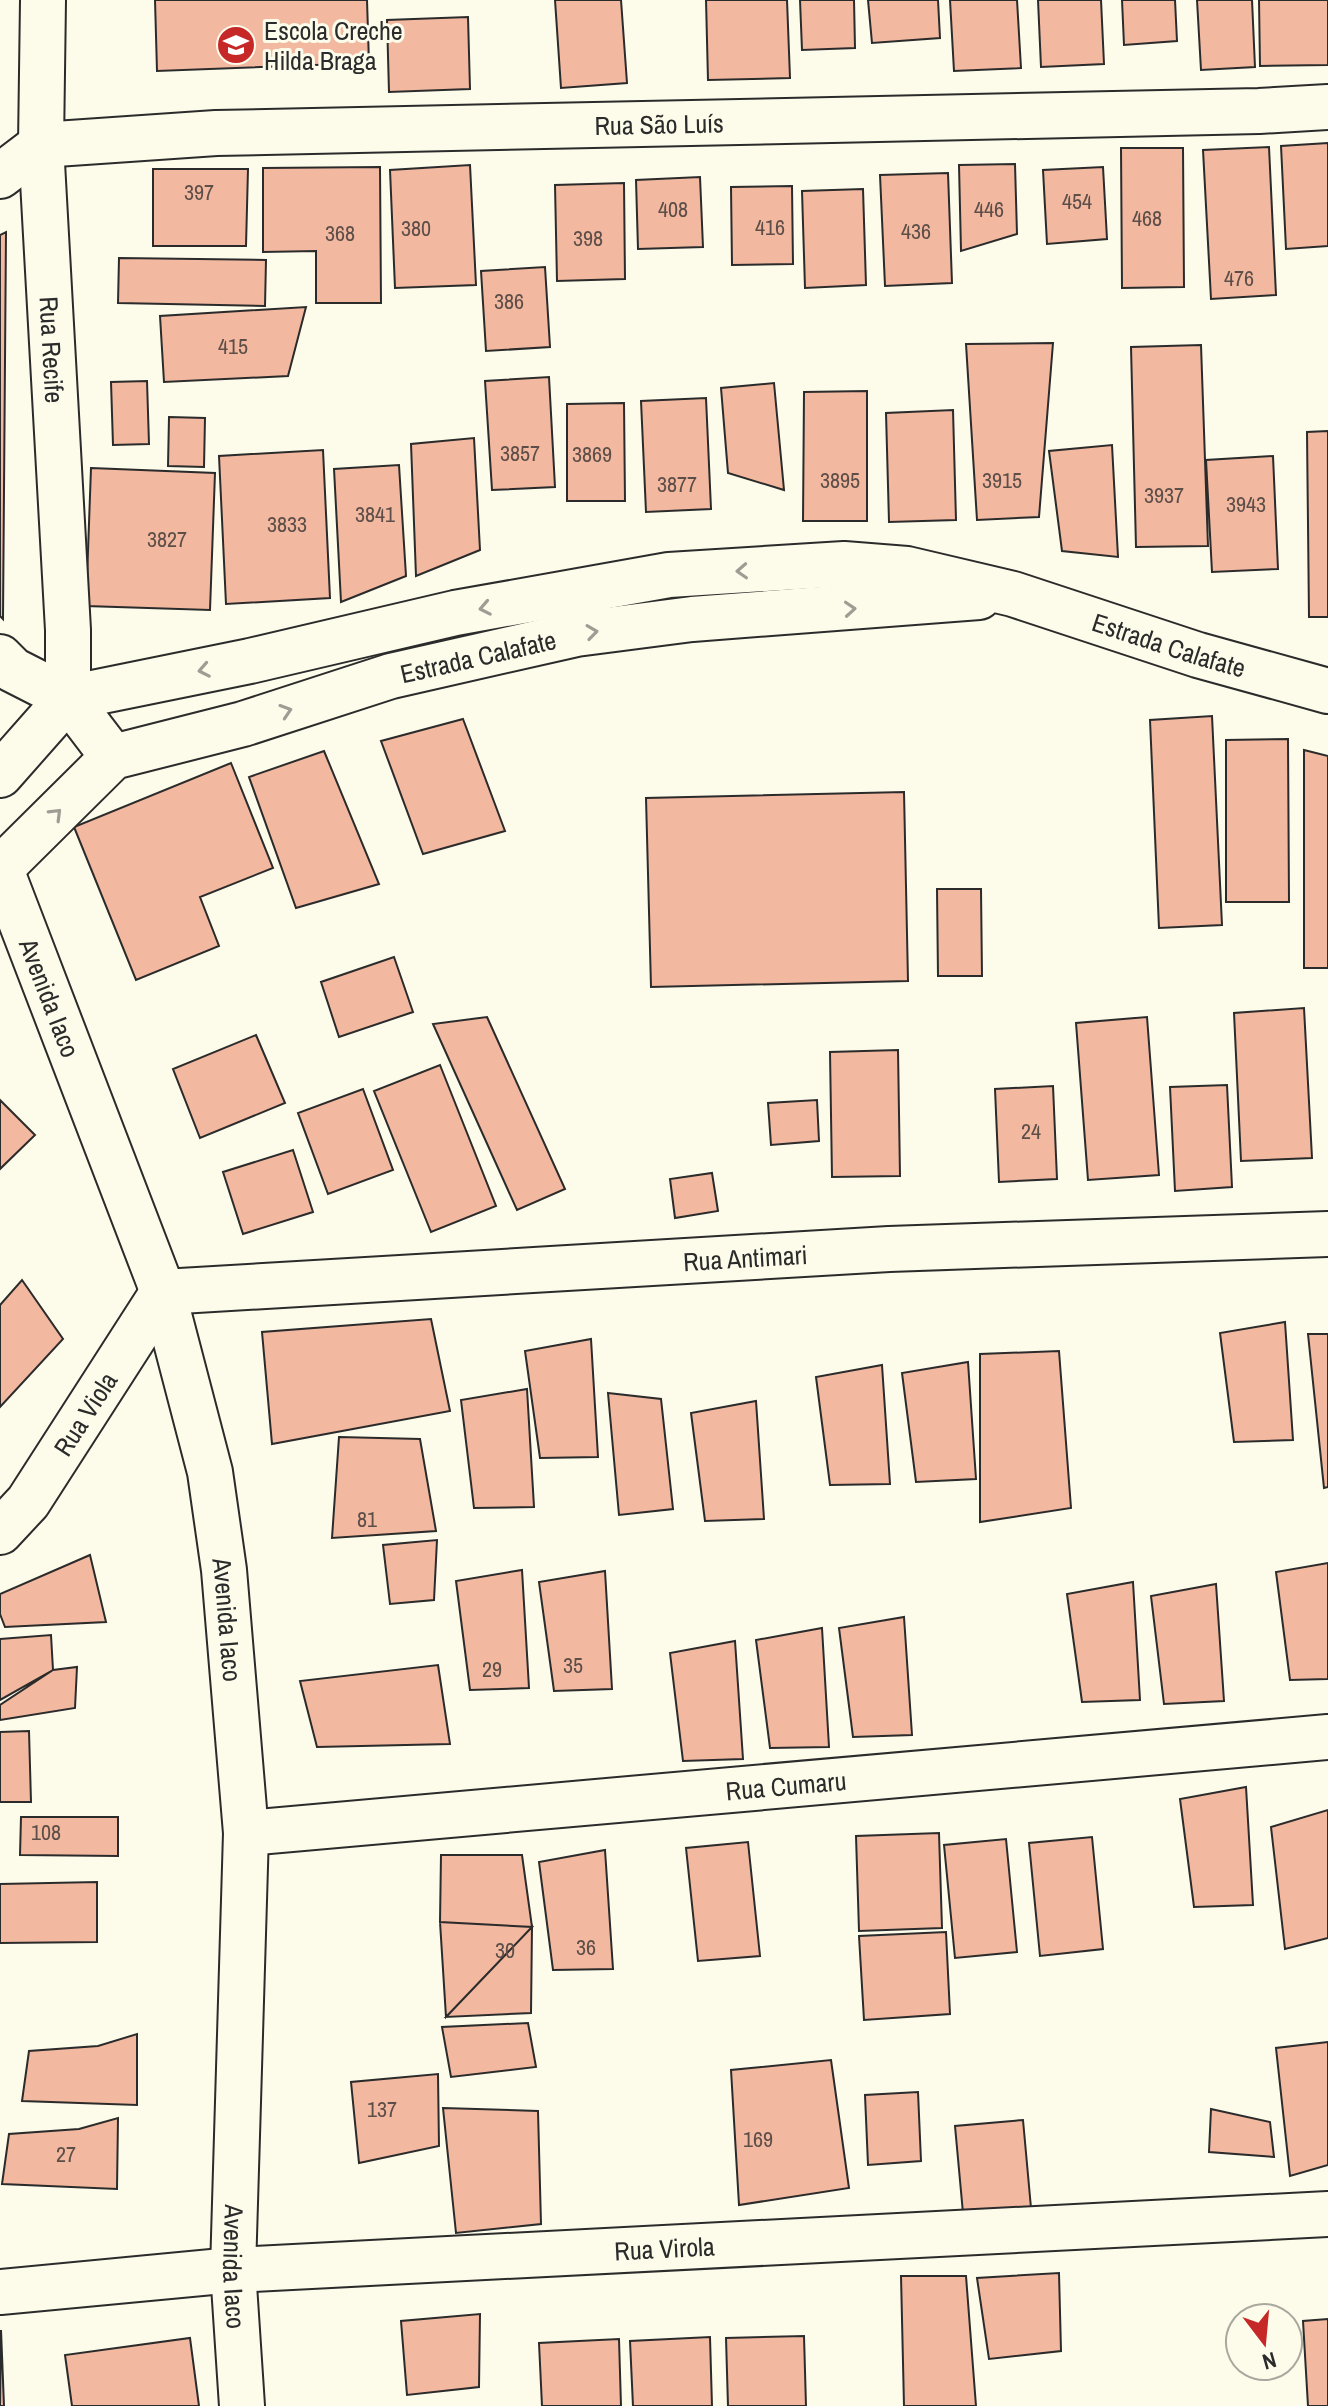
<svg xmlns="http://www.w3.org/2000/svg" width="1328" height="2406" viewBox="0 0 1328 2406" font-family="'Archivo Narrow',sans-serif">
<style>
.building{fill:#f2b8a0;stroke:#2b2b2b;stroke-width:2}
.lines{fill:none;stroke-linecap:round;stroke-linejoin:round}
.minor-casing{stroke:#2b2b2b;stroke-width:48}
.tertiary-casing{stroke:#2b2b2b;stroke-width:48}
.minor{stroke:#fdfbea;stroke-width:44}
.tertiary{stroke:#fdfbea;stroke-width:44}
.oneway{stroke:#9e9d94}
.labels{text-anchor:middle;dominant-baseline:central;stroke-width:6;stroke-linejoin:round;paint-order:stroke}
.number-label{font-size:22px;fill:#5d4e48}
.poi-label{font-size:26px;fill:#2b2b2b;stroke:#fdfbea;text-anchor:start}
.street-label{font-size:26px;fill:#2b2b2b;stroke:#fdfbea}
</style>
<rect width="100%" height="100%" fill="#fdfbea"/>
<!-- building -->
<path class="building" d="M155,0H367L369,63L157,71Z
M555,0H621L627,83L561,88Z
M706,0H787L790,78L708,80Z
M800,0H854L855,48L802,50Z
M868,0H938L940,38L872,43Z
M950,0H1017L1021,68L954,71Z
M1038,0H1101L1104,64L1041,67Z
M1122,0H1175L1177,41L1124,45Z
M1197,0H1252L1255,67L1201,70Z
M1259,0H1328V65L1260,66Z
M468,17L470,89L389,92L387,20Z
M1328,143V246L1286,249L1281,146Z
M1269,147L1276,295L1211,299L1203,150Z
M1121,148H1183L1184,287L1122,288Z
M1015,164L1017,234L961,251L959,165Z
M470,165L476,285L395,288L390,170Z
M380,167L381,303H316V251L263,252V168Z
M1103,167L1107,239L1047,244L1043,170Z
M153,169H248L246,246H153Z
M948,173L952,283L885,286L880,175Z
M700,177L703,247L638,249L636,180Z
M624,183L625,279L557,281L555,185Z
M792,186L793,264L732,265L731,187Z
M863,189L866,285L805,288L802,191Z
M6,232L3,619L0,616V235Z
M119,258L266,260L265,306L118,303Z
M545,267L550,347L486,351L481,271Z
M306,307L288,376L164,382L160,316Z
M1053,343L1039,517L977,520L966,344Z
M1201,345L1208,546L1136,547L1131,347Z
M549,377L555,487L492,490L485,381Z
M147,381L149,444L113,445L111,382Z
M774,383L784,490L728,473L721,388Z
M867,391V521H803L804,392Z
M706,398L711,509L646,512L641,401Z
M624,403L625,501H567V404Z
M953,410L956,520L889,522L886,413Z
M169,417L205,418L204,467L168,466Z
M1328,431V617H1309L1307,432Z
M474,438L480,550L416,576L411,444Z
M1112,445L1118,557L1062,551L1049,451Z
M323,450L330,598L226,604L219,456Z
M1273,456L1278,569L1212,572L1206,460Z
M399,465L406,576L341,602L334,469Z
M91,468L215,473L210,610L86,606Z
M1212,716L1222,925L1159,928L1150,720Z
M463,719L505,831L423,854L381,741Z
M1288,739L1289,902H1226V740Z
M1304,750L1328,756V968H1304Z
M324,751L379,884L296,908L249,777Z
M231,763L273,868L200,897L219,946L136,980L74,827Z
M904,792L908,981L651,987L646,798Z
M937,889H981L982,976H938Z
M394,957L413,1012L339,1037L321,982Z
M1304,1008L1312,1158L1241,1161L1234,1013Z
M487,1017L565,1189L517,1210L433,1024Z
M1147,1017L1159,1175L1088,1180L1076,1023Z
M256,1035L285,1103L200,1138L173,1069Z
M898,1050L900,1176L832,1177L830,1052Z
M440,1065L496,1206L431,1232L374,1091Z
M1227,1085L1232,1187L1175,1191L1170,1087Z
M1053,1086L1057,1179L999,1182L995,1089Z
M363,1089L393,1170L328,1194L298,1113Z
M0,1100L35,1135L0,1169Z
M817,1100L819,1141L771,1145L768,1103Z
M293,1150L313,1212L243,1234L223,1172Z
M712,1173L718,1211L675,1218L670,1179Z
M22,1280L63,1339L0,1407V1305Z
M431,1319L450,1411L272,1444L262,1332Z
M1285,1322L1293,1440L1234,1442L1220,1333Z
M1308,1334H1328V1487L1324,1488Z
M591,1339L598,1457L540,1458L525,1351Z
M1059,1351L1071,1508L980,1522V1354Z
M968,1362L976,1479L916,1482L902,1373Z
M882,1365L890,1484L830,1485L816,1377Z
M527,1389L534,1507L474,1508L461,1400Z
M608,1393L661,1399L673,1509L619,1515Z
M756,1401L764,1519L705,1521L691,1413Z
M339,1437L420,1439L436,1531L332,1538Z
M437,1540L434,1600L390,1604L383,1545Z
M90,1555L106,1622L5,1627L0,1614V1594Z
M1328,1563V1679L1290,1680L1276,1572Z
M522,1570L529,1688L470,1690L456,1581Z
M605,1571L612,1689L554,1691L539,1582Z
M1133,1582L1140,1700L1082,1702L1067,1594Z
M1216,1584L1224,1701L1164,1704L1151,1596Z
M904,1617L912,1735L853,1737L839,1628Z
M822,1628L829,1747L770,1748L756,1640Z
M51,1635L53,1670L0,1700V1639Z
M735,1641L743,1759L683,1761L670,1653Z
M438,1665L450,1744L317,1747L300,1681Z
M77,1667L75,1708L0,1720V1705L53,1670Z
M29,1731L31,1802H0V1732Z
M1246,1787L1253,1905L1194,1907L1180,1799Z
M1328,1810V1938L1285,1949L1271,1827Z
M21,1817H118V1856L20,1855Z
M939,1833L942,1928L859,1931L856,1836Z
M1092,1837L1103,1949L1040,1956L1029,1843Z
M1006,1839L1017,1952L955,1958L944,1845Z
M748,1842L760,1956L698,1961L686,1848Z
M605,1850L613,1969L553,1970L539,1862Z
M441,1855H522L532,1927L440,1922Z
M97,1882V1942L0,1943V1884Z
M440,1922L532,1927L446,2017Z
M532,1927L531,2013L446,2017Z
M946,1932L950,2014L864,2020L859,1936Z
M528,2023L536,2067L451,2077L442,2027Z
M137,2034V2105L22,2101L29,2051L98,2046Z
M1328,2042V2165L1290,2176L1276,2048Z
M831,2060L849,2188L739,2205L731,2070Z
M438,2074L439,2146L359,2163L351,2082Z
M918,2092L921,2161L868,2165L865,2095Z
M443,2108L538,2111L541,2224L456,2233Z
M1211,2109L1270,2122L1274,2157L1209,2152Z
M118,2118L117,2189L2,2184L9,2134L79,2129Z
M1023,2120L1032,2219L964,2224L955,2126Z
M1059,2273L1061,2351L989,2359L977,2278Z
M901,2276H966L976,2406H904Z
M480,2314L479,2387L407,2395L401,2321Z
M1328,2319V2406H1308L1303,2321Z
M1,2330L4,2406H0Z
M804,2336L806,2406H728L726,2338Z
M710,2337L712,2406H633L630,2341Z
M190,2338L199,2406H72L65,2355Z
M619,2339L621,2406H542L539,2343Z"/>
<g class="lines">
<!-- minor casing -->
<g class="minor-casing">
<g id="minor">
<path id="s1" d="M43,0L41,145L68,630V698"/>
<path id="s2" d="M0,176L41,145L216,133L1259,111L1328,107"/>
<path d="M0,657L13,670L68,698L113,757"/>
<path id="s3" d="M0,1532L28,1502L163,1292L889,1249L1328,1234"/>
<path id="s4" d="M246,1833L1328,1737"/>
<path id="s5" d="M0,2292L233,2270L1328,2214"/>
</g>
</g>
<!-- tertiary casing -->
<g class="tertiary-casing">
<g id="tertiary">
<path id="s6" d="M0,775L68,698L250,661L455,613L669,575L844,564L907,569L1013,594L1198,655L1328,691"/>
<path id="s7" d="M0,867L163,1292L210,1472L224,1570L246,1833L233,2270L242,2406"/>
<path id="s8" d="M0,869L113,757L243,724L391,676L576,634L692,619L979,597"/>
</g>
</g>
<!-- minor -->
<use href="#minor" class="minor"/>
<!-- tertiary -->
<use href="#tertiary" class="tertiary"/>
</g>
<!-- one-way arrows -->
<defs><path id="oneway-chevron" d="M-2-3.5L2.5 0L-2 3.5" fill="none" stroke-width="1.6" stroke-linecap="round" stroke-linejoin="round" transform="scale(2)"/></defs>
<g class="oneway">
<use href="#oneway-chevron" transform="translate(742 571) rotate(177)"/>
<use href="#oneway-chevron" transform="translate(485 608) rotate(169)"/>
<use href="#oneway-chevron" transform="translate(850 609) rotate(-4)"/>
<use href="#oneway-chevron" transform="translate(592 632) rotate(-8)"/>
<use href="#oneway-chevron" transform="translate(204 670) rotate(169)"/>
<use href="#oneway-chevron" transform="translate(286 711) rotate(-18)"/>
<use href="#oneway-chevron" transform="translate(56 814) rotate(-45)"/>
</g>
<!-- icons -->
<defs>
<g id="school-disc" transform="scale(2)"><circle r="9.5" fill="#c62828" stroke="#fdfbea"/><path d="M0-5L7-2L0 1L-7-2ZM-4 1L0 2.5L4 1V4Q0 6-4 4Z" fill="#fff"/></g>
</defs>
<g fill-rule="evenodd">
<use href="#school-disc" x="236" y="45"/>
</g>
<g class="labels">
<!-- number labels -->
<g class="number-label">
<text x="199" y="192">397</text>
<text x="1077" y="201">454</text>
<text x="673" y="209">408</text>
<text x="989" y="209">446</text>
<text x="1147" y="218">468</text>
<text x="770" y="227">416</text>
<text x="416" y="228">380</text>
<text x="916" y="231">436</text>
<text x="340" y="233">368</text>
<text x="588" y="238">398</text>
<text x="1239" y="278">476</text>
<text x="509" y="301">386</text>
<text x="233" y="346">415</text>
<text x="520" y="453">3857</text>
<text x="592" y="454">3869</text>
<text x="840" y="480">3895</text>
<text x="1002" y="480">3915</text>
<text x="677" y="484">3877</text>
<text x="1164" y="495">3937</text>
<text x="1246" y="504">3943</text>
<text x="375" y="514">3841</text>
<text x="287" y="524">3833</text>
<text x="167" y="539">3827</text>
<text x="1031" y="1131">24</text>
<text x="367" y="1519">81</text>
<text x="573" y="1665">35</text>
<text x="492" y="1669">29</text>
<text x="46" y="1832">108</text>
<text x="586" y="1947">36</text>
<text x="505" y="1950">30</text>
<text x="382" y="2109">137</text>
<text x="758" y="2139">169</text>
<text x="66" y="2154">27</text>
</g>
<!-- poi labels -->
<g class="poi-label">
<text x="264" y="30">Escola Creche<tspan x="264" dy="30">Hilda Braga</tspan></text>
</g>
<!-- street labels -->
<g class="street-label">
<text stroke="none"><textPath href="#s2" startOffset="670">Rua São Luís</textPath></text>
<text stroke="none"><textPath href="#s1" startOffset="350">Rua Recife</textPath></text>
<text stroke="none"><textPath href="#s6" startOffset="1228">Estrada Calafate</textPath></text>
<text stroke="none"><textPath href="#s8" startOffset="538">Estrada Calafate</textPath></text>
<text stroke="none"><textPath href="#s7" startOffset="140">Avenida Iaco</textPath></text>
<text stroke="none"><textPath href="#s3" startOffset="874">Rua Antimari</textPath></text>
<text stroke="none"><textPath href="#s3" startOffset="146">Rua Viola</textPath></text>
<text stroke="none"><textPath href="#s7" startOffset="790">Avenida Iaco</textPath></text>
<text stroke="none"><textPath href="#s4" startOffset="542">Rua Cumaru</textPath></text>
<text stroke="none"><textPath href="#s5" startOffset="666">Rua Virola</textPath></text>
<text stroke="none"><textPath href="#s7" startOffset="1438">Avenida Iaco</textPath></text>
</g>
</g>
<!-- north arrow -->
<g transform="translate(1264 2342) rotate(164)"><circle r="38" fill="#fdfbea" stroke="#a9a89e" stroke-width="2"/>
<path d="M0-6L14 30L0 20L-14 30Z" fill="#c62828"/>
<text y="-12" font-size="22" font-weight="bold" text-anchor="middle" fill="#2b2b2b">N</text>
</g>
</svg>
